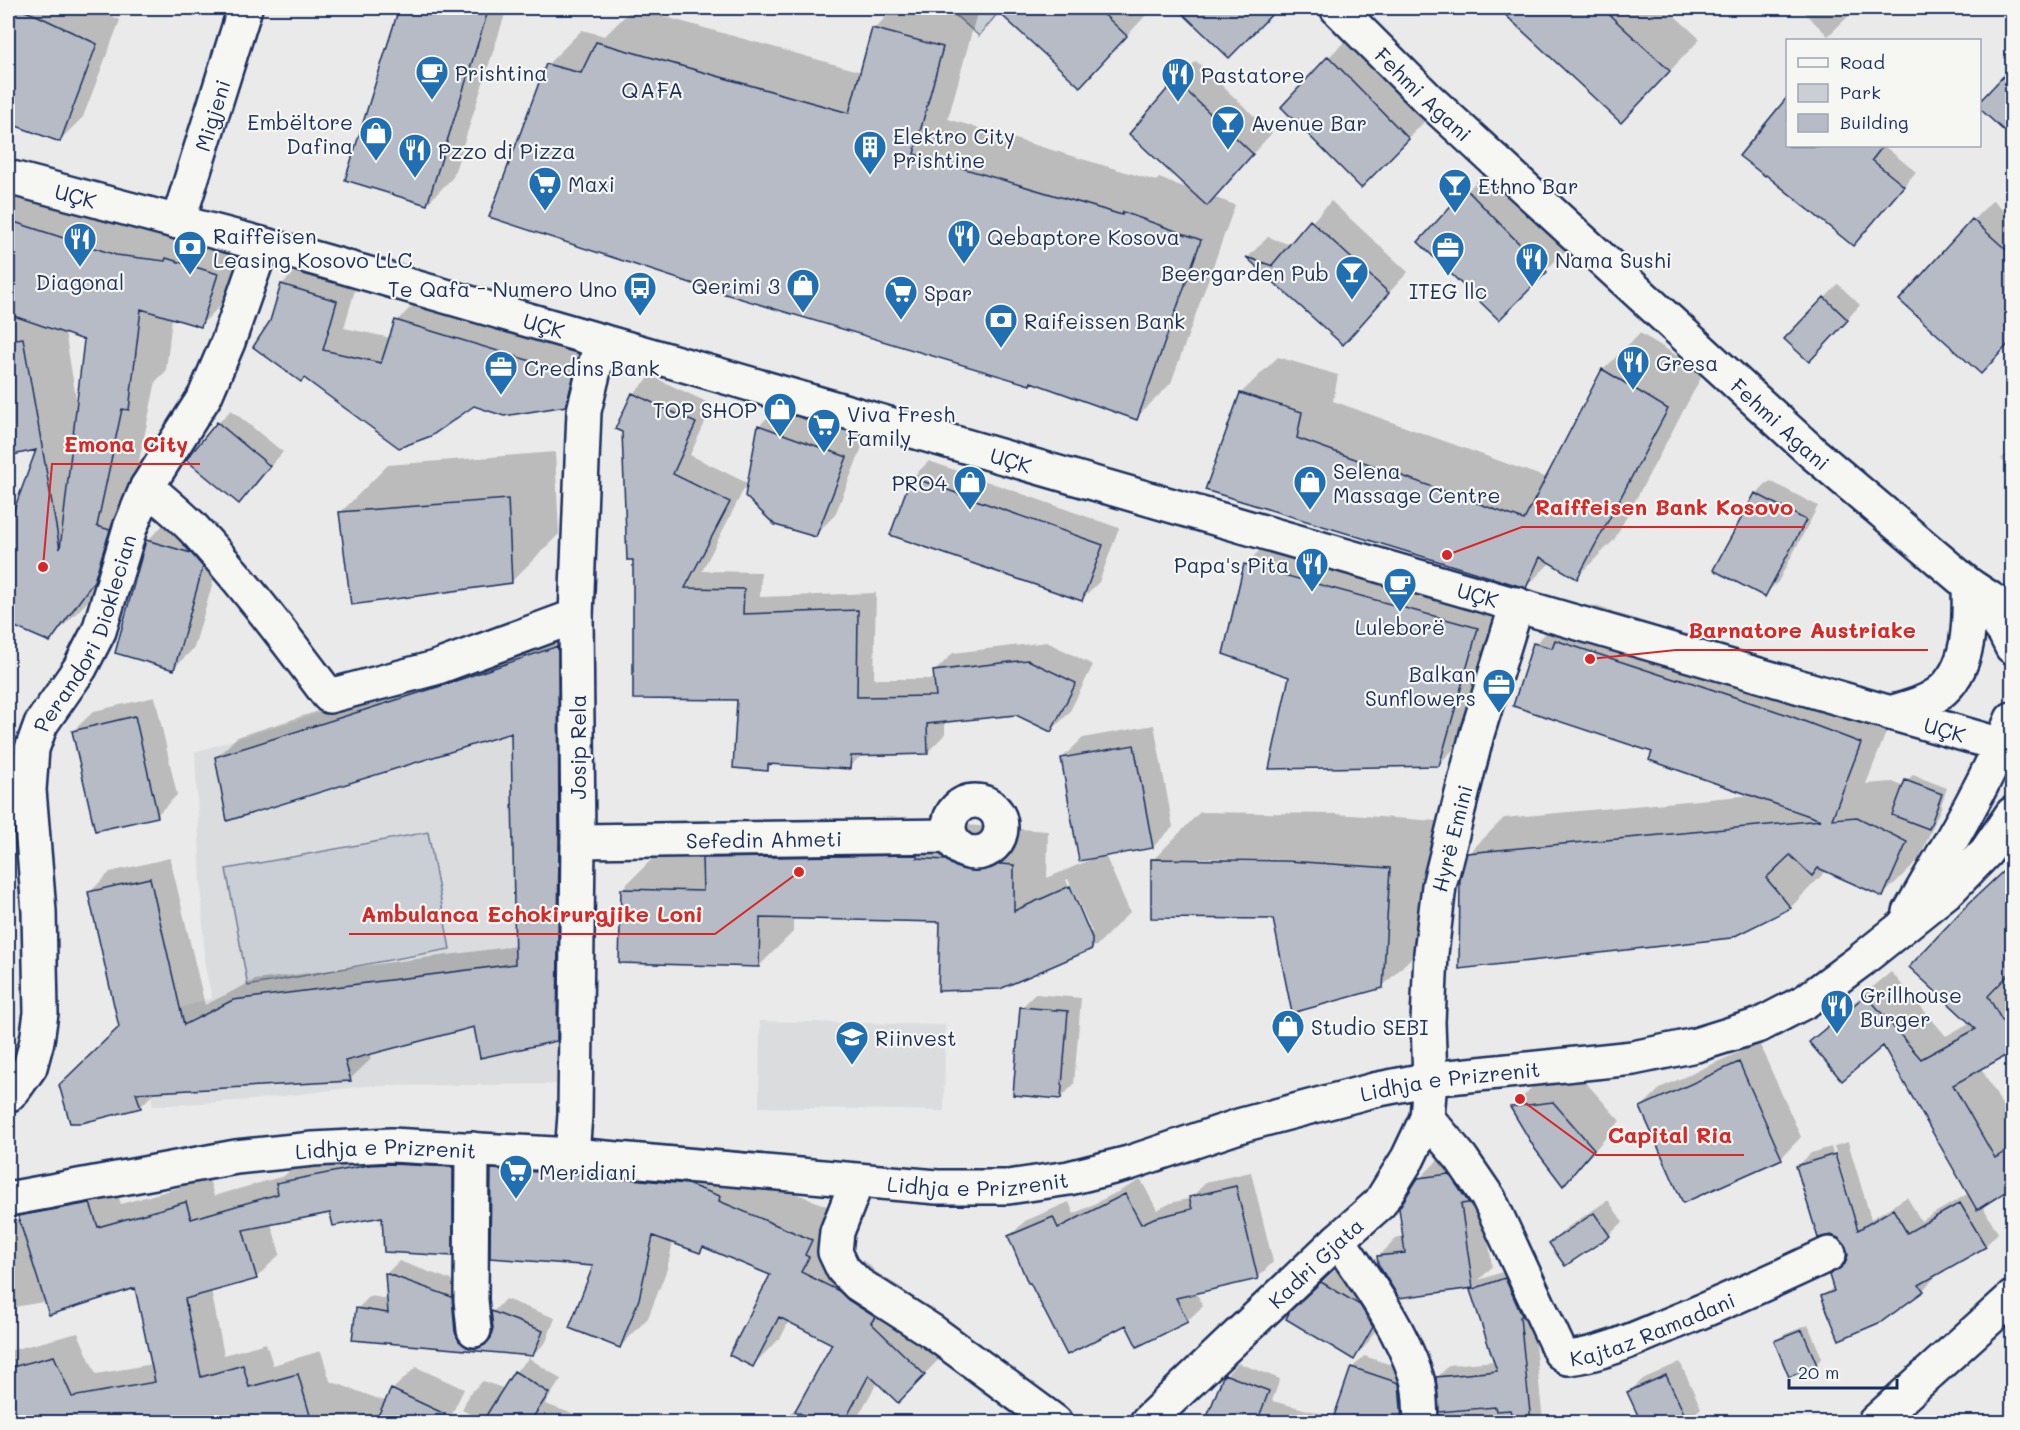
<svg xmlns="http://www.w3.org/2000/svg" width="2020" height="1430" viewBox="0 0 2020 1430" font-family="Mali,sans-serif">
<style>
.built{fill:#dadcde}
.green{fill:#caced5;stroke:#727e9a;stroke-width:1.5}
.shadow{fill:#0003;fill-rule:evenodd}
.building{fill:#b6bbc6;stroke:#1b2f5e;stroke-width:1.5}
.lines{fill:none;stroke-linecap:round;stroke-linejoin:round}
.minor-casing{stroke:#1b2f5e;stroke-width:38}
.major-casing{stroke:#1b2f5e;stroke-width:38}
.minor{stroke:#f6f6f2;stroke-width:33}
.major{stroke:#f6f6f2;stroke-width:33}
.labels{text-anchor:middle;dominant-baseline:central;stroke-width:4.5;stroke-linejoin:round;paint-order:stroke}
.poi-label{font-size:21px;fill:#1b2f5e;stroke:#f6f6f2;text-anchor:start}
.street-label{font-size:21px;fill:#1b2f5e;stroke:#f6f6f2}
.neighbourhood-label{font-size:22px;letter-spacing:1.5px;fill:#1b2f5e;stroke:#f6f6f2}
.leader{fill:none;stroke:#d62828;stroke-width:2}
.callout-dot{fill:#d62828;stroke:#f6f6f2;stroke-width:2}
.callout-label{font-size:22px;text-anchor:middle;font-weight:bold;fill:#d62828;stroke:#f6f6f2;stroke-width:4.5;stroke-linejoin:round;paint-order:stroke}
</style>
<rect width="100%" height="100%" fill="#e9eae9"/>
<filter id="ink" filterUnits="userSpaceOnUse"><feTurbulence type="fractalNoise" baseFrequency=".0167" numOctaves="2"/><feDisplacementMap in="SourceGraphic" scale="12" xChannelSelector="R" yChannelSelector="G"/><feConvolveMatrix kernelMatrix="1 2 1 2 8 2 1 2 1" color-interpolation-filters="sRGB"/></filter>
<g filter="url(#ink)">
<!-- built -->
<path class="built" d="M570,635L567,1084L364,1086L251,1100L153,1106L138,1021L212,998L205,967L195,752Z
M760,1021L945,1025L944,1111L759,1107Z"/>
<!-- green -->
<path class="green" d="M947,8H1002L979,36Z
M428,832L450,949L248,986L226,869Z"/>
<!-- shadow -->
<path class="shadow" d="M8,8H110L108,14L120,20L83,117L59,141L8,122Z
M401,8H507L453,177L427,204L347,179Z
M633,8L862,72L874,29L895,8H958L977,13L948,119L1156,181L1159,178L1192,190L1176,81L1196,61L1272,133L1213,197L1235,205L1171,383L1136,418L1032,381L1030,383L547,65L582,30L605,36Z
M1011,8H1138L1146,15L1101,64L1004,16Z
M1179,8H1277L1229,56Z
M1503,8H1666L1700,39L1652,90L1522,28Z
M1800,8H1857L1828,36Z
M1349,37L1428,118L1361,186L1329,57Z
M1788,146H1884L1916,172L1853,244L1766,173Z
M1487,170L1566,250L1499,318L1420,242Z
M8,173L254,237L238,288L201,325L172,317L166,371L156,381L133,489L131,543L86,603L49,641L8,622V530L38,448L8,455ZM65,332L86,339L77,404Z
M1993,200L2010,216L2012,213V339L1973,220Z
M1331,201L1408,272L1343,343L1249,256L1268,237L1291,245Z
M305,262L358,279L344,328L391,338L397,321L419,299L595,352L588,382L565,404H473L430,435L272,322L282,284Z
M1838,284L1860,305L1823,346L1825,298Z
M1640,333L1704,372L1614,540L1577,577L1551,562L1526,587L1207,489L1241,393L1278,357L1338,375L1333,401L1547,478L1603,370Z
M651,376L713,405L690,455L747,483L702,571L761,572L760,597L876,593L874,679H935V671L953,653L1047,642L1093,665L1069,713L1051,731L1016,713L945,721V734L927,753L863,754L849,767L774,762L767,770L739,698H635L633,394Z
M779,406L866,437L835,515L815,535L759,426Z
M231,410L283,452L239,502L218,423Z
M2012,448V470L2001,459Z
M555,452L559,534L512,581L340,513L388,465Z
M929,461L1119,528L1099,582L1082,599L912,478Z
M1770,481L1818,506L1778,582L1764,595L1756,494Z
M167,521L223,547L194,648L174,668L147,541Z
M1272,538L1503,602L1465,738L1438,765L1290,676L1245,565Z
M1592,605L1713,644L1715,643L1821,679L1896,707L1866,784L1893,782L1904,787L1906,781L1913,775L1947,788L1941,805H1942L1919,859L1883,895L1827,870L1791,907L1731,937L1468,854L1504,818L1752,795L1654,751L1535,644L1571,608L1585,612Z
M578,627L577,1019L556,1040L475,1026L369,1053L371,1059L350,1079L156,1091L140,1107L72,1124L61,1085L121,1027L89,893L110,872L170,858L205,1005L255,980L516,946L513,731L216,758L237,737L463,665Z
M155,697L177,795L157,815L73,731L94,711Z
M1154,725L1173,827L1153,847L1105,855L1130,912L1096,946L1000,988L942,920L793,917V932L759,966L622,889L656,855L705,857L737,825L950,824L1048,831L1047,878L1092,859L1062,758L1083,738ZM1068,879L1092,932H1088L1066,880Z
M24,758L26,812L13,826H8V760Z
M1200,812L1336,814L1437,821L1430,939L1382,987L1274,918L1153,860ZM1198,858L1295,860V863L1198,861Z
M8,933L15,965L8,973Z
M1911,967L2011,971L2012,974V1061L2005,1054L1981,1068L2012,1122V1186L1982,1205L1998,1233L1985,1246L1934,1275L1936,1276L1923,1290L1823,1297L1834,1286L1831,1275L1848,1259L1849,1255L1848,1246L1798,1166L1811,1153L1848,1142L1871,1219L1907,1197L1921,1221L1969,1193L1883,1044L1811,1042L1835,1018L1891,972L1946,1036L1971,1022ZM1834,1146L1860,1234L1856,1229L1831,1147Z
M1035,994L1081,998L1074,1084L1061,1098L1021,1008Z
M1759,1043L1801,1137L1781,1158L1641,1107L1662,1087Z
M1580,1076L1620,1121L1589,1157L1563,1183L1512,1108L1538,1081Z
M520,1142L746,1173L839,1211L828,1244L867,1263L876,1272L902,1288L899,1294L952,1346L898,1401L878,1381L857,1418L865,1422H781L802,1402L834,1343L789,1321L781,1337L753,1365L772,1274L705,1246L700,1252L673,1242L667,1269L648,1318L620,1347L595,1265L492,1170Z
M476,1144L475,1231L452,1254L384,1215L331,1211L271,1223L280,1254L256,1278L211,1290L224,1355L266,1343L273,1365L321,1351L330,1381L387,1402L392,1390L416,1367L464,1389L448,1422H8V1351L78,1333L96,1374L153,1364L136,1286L8,1308V1221L20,1219L19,1217L43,1193L113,1180L121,1204L209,1179L214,1196L284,1176L301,1160Z
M1440,1158L1482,1188L1492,1267L1479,1280L1517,1267L1531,1305L1543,1422H1441L1437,1378L1449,1365L1495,1361L1472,1290L1476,1286L1400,1296L1378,1257L1398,1237L1404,1236L1419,1179Z
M1251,1172L1273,1262L1257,1278L1196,1292L1203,1306L1187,1321L1127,1323L1030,1285L1009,1237L1025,1221L1069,1202L1074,1214L1141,1180L1157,1210L1171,1203L1191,1198L1206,1182Z
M1608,1200L1623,1222L1609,1235L1551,1243L1565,1229Z
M399,1261L465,1285L480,1335H493V1312L505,1299L555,1318L546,1342L533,1355L354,1339L357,1309L370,1296L388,1299L387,1273Z
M1335,1270L1373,1292L1386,1313L1367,1344L1354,1358L1306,1298Z
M1808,1325L1822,1358L1816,1364L1776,1342L1783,1335Z
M1364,1356L1410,1371L1420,1422H1207L1226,1375L1238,1363L1280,1379L1272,1401L1336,1417L1352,1368Z
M529,1358L561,1379L545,1404L596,1422H486L462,1410L469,1394L483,1381L505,1389L515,1372Z
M1680,1362L1701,1408L1686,1422H1643L1629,1392L1643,1379Z"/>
<!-- building -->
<path class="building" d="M8,8H17L38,16L97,44L60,142L8,123Z
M399,8H489L427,205L345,180Z
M994,8H1097L1127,36L1080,87Z
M1177,8H1278L1229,58Z
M1498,8H1602L1670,71L1621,123Z
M872,28L943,47L914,154L1122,215L1123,212L1201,240L1137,420L1031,382L1030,385L715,291L489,217L546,64L581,73L596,42L849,113Z
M1328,56L1409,139L1361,188L1281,107Z
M2013,66V139L1980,109V101Z
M1175,80L1253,154L1207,206L1129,134Z
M1788,96V146H1883L1872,160L1904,186L1853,246L1766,175L1765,176L1739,156Z
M1466,189L1547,272L1499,320L1418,242Z
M1972,219L2013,256V339L1981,374L1899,300Z
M8,220L116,255L165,261L166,258L218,274L201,327L141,309L129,410L122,409L97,526L110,530L94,581L50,642L8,624V526L36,450L8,456V340L23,338L60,549L84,340L8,314Z
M1310,220L1389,293L1343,345L1246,257L1273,266L1272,265Z
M281,284L337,301L323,350L381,363L395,320L574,374L566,406L504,416L474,406L431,436L399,448L304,378L301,382L253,347L270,321Z
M1824,297L1848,320L1809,362L1784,339Z
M1602,369L1668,409L1577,579L1540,557L1526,588L1205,490L1240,393L1302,412L1297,438L1524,520Z
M632,393L696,423L673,474L730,502L685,588L744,589L743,614L858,610L857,697L936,696L933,671L1028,660L1076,683L1051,732L1016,715L927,724L928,754L851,756L850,769L768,764V771L733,768L737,700L633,699V560H627L622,432L615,429Z
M217,422L270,466L239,504L186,460Z
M758,425L847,457L816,537L775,525L745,496Z
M911,477L1103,545L1082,601L890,535Z
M1755,493L1806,520L1765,597L1713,570Z
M508,499L512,583L351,605L339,512Z
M146,540L191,553L203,567L174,670L115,653Z
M1244,564L1478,628L1439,766L1269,769L1289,677L1223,654Z
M1555,640L1677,680L1678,678L1785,714L1861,743L1832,819L1857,817L1907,842L1883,897L1818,868L1812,876L1790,855L1766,878L1791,908L1731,938L1459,969L1460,880L1467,853L1821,820L1649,760L1652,752L1513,706L1533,643L1552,648Z
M558,646L559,841L557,1041L480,1058L474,1027L345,1061L351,1081L136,1093L141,1108L82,1123H70L59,1085L119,1027L88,892L150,878L184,1025L233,1000L515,964L511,733L227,821L215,757L441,686Z
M135,716L158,817L95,831L72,731Z
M1134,745L1153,848L1079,861L1061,758Z
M1905,780L1942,794L1929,829L1892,815Z
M917,855V858L1014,865V911L1070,886L1092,938V949L1000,989L938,991L940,922L760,918L759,967L619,963L621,889L703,891L702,858Z
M1151,859L1288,861L1390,868L1383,988L1292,1013L1273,919L1151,918Z
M2013,862V970L1988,996L2013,1040V1063L2005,1056L1953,1085L1995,1158L2013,1147V1187L1977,1210L1883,1046L1842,1081L1809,1042L1866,995L1921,1059L1976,1029L1909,967L1966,906Z
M1020,1007L1068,1011L1061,1099L1013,1095Z
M1739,1062L1782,1159L1683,1203L1640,1107Z
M1553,1102L1594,1149L1563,1186L1535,1149L1510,1107Z
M1835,1154L1858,1230L1893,1209L1907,1233L1960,1203L1986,1247L1919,1285L1924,1291L1881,1322L1839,1340L1821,1296L1834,1291L1829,1275L1845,1264L1848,1255L1846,1247L1840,1239L1831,1235L1818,1238L1796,1166Z
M391,1164L453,1167V1256L384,1252L382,1217L333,1226L330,1213L243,1230L257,1279L185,1299L201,1377L243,1365L249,1387L298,1374L312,1422H8V1368L54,1356L72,1397L155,1382L135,1288L49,1315L18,1216L90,1203L98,1227L186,1202L191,1219L278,1194L276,1183L369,1165Z
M491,1169L571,1174L687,1184L720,1196L719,1201L812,1240L805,1255L809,1257L801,1272L839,1291L848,1300L875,1317L871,1323L925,1375L898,1403L869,1375L844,1422H818L795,1411L832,1344L779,1317L753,1367L729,1355L770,1275L703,1247L700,1253L653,1236L639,1299L620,1348L569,1328L593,1266L490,1258Z
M1449,1174L1469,1203L1461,1204L1473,1288L1399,1298L1378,1264L1377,1256L1405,1253L1399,1208L1418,1178Z
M1236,1186L1258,1279L1176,1298L1188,1322L1137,1347L1126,1325L1067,1355L1030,1283H1028L1008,1236L1053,1217L1058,1228L1125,1194L1141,1224L1154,1218L1192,1209L1189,1197Z
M1594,1213L1610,1236L1565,1266L1549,1243Z
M385,1273L452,1297L455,1332L459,1341L467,1347L476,1349L485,1345L491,1338L493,1328L491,1311L543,1331L533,1356L352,1340L356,1308L388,1313Z
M1505,1278L1522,1316L1520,1317L1531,1422H1514L1510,1410L1496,1411L1495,1407L1439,1412L1436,1377L1497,1371L1470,1290Z
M1321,1282L1360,1305L1373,1327L1354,1360L1286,1319L1290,1311Z
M1802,1330L1817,1365L1789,1377L1774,1341Z
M1351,1367L1399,1383L1402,1422H1332Z
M514,1371L549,1393L530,1422H482Z
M1224,1374L1269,1391L1257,1422H1205Z
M1666,1375L1688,1422H1641L1627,1392Z
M391,1389L462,1422H375Z"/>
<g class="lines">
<!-- minor casing -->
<g class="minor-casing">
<g id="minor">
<path id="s1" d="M1337,8L1428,99L1813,453L1969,585L2012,613"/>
<path d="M147,487C162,500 178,513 192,527C242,580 285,638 329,696L435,668L576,616"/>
<path d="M1979,598L2005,633L2012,647"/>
<path d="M1890,713C1907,708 1924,704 1938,694C1971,670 1970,621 1969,585"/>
<circle cx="975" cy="827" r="26"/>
<path id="s2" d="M578,841L950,836"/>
<path d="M1910,912C1946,849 1985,786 2012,719"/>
<path id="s3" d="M8,1095L15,1088L30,1067L37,1041L41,1013L39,911L29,790L32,749L41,724L80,668L99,631L130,528L147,487L205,396L228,342L262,245"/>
<path id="s4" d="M1427,1118L1461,1158L1489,1199L1560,1352L1568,1358C1603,1354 1637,1338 1668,1325C1723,1303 1776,1279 1829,1254"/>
<path d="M472,1149L471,1300L474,1330"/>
<path d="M572,1155L575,1115L578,841L576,616L584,411L601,341"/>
<path d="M857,1181L837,1232L835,1252L843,1269L858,1284L933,1332L1055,1422"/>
<path id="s5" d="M8,1199L236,1157L313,1149L391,1145L572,1155L937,1187H1008L1069,1178L1129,1163L1242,1125L1374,1090L1430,1079L1633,1058L1696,1045L1760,1025L1806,1001L1860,961L1950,889L1986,852L2012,814"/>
<path d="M1338,1240C1367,1282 1400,1327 1416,1376C1421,1390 1420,1408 1421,1422"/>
<path id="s6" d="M1147,1422L1338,1240L1380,1203L1408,1158L1427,1118L1430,1079L1428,1022L1431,953L1439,886L1477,734L1517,604"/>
</g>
</g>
<!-- major casing -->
<g class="major-casing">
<g id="major">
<path id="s7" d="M8,177L303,255L2012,748"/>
<path id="s8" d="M178,222L245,8"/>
<path d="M1875,1422L2012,1298"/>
</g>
</g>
<!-- minor -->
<use href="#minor" class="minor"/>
<!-- major -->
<use href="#major" class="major"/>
</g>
</g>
<!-- icons -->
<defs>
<g id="cafe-pin" transform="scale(1.725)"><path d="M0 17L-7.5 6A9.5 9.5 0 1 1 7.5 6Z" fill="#1f6fb2" stroke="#f6f6f2"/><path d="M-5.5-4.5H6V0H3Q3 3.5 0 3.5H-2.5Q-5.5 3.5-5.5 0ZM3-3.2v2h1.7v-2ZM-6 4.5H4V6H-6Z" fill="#fff"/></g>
<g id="restaurant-pin" transform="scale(1.725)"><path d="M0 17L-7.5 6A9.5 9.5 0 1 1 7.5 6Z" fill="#1f6fb2" stroke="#f6f6f2"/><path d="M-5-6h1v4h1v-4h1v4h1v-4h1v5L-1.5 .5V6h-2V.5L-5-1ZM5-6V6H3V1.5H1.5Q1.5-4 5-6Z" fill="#fff"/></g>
<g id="bar-pin" transform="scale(1.725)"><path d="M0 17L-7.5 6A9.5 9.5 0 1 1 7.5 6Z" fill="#1f6fb2" stroke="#f6f6f2"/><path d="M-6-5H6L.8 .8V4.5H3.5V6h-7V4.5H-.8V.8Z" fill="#fff"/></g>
<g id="shop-pin" transform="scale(1.725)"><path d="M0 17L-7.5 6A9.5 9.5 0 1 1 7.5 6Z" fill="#1f6fb2" stroke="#f6f6f2"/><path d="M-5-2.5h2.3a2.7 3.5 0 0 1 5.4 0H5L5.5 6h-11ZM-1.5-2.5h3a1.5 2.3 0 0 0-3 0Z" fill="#fff"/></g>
<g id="building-pin" transform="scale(1.725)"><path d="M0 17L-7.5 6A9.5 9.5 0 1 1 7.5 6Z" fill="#1f6fb2" stroke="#f6f6f2"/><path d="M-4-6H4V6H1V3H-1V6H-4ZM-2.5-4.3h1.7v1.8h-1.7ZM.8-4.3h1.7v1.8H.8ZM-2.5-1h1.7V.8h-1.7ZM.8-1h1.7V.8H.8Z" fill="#fff"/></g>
<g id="supermarket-pin" transform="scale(1.725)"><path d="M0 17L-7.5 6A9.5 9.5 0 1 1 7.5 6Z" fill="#1f6fb2" stroke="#f6f6f2"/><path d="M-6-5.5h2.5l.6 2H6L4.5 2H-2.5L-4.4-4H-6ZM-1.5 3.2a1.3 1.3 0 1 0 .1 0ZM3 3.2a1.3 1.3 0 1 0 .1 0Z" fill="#fff"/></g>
<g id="bank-pin" transform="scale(1.725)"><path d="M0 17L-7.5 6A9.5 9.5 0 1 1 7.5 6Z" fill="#1f6fb2" stroke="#f6f6f2"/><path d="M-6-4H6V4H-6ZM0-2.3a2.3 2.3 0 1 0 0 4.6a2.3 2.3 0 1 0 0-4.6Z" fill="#fff"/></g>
<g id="office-pin" transform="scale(1.725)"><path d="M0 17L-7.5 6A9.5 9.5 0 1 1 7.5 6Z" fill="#1f6fb2" stroke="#f6f6f2"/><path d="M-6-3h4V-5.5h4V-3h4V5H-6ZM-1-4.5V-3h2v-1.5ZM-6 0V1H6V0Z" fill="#fff"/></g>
<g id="bus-pin" transform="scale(1.725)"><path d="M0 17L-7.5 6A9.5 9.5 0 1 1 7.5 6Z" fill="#1f6fb2" stroke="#f6f6f2"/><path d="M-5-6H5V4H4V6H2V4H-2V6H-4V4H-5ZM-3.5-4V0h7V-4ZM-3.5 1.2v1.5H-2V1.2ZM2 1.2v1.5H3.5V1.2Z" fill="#fff"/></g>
<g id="university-pin" transform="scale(1.725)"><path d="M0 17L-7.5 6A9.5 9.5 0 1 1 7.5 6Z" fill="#1f6fb2" stroke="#f6f6f2"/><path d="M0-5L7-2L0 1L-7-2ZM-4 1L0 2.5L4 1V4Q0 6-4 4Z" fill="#fff"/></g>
</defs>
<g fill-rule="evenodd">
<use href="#cafe-pin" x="432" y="72"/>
<use href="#restaurant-pin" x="1178" y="74"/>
<use href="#bar-pin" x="1228" y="122"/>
<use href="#shop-pin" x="376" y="133"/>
<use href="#building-pin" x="870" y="147"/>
<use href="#restaurant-pin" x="415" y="150"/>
<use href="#supermarket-pin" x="545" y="183"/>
<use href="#bar-pin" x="1455" y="185"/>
<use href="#restaurant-pin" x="964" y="236"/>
<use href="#restaurant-pin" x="80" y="239"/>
<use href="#bank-pin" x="190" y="247"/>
<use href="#office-pin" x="1448" y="248"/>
<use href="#restaurant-pin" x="1532" y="259"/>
<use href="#bar-pin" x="1352" y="272"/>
<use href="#shop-pin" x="803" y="285"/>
<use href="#bus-pin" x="640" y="288"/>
<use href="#supermarket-pin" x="901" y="292"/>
<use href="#bank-pin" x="1001" y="320"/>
<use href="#restaurant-pin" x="1633" y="362"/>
<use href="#office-pin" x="501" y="367"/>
<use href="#shop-pin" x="780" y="409"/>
<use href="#supermarket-pin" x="824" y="425"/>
<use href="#shop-pin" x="970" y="482"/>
<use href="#shop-pin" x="1310" y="482"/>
<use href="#restaurant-pin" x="1312" y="564"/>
<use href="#cafe-pin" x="1400" y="584"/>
<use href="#office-pin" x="1499" y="685"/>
<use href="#restaurant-pin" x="1837" y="1006"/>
<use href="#shop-pin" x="1288" y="1026"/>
<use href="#university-pin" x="852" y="1037"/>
<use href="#supermarket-pin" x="516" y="1171"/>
</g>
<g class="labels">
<!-- poi labels -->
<g class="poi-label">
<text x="455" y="72">Prishtina</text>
<text x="1201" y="74">Pastatore</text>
<text x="353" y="121" text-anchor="end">Embëltore<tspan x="353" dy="24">Dafina</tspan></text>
<text x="1251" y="122">Avenue Bar</text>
<text x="893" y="135">Elektro City<tspan x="893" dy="24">Prishtine</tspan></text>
<text x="438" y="150">Pzzo di Pizza</text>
<text x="568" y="183">Maxi</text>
<text x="1478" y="185">Ethno Bar</text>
<text x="213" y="235">Raiffeisen<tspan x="213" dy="24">Leasing Kosovo LLC</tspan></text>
<text x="987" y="236">Qebaptore Kosova</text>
<text x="1555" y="259">Nama Sushi</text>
<text x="1329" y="272" text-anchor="end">Beergarden Pub</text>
<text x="80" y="281" text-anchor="middle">Diagonal</text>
<text x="780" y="285" text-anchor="end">Qerimi 3</text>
<text x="617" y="288" text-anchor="end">Te Qafa - Numero Uno</text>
<text x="1448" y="290" text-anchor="middle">ITEG llc</text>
<text x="924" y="292">Spar</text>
<text x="1024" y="320">Raifeissen Bank</text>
<text x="1656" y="362">Gresa</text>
<text x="524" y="367">Credins Bank</text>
<text x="757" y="409" text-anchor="end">TOP SHOP</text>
<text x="847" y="413">Viva Fresh<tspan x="847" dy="24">Family</tspan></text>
<text x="1333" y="470">Selena<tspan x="1333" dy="24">Massage Centre</tspan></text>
<text x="947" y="482" text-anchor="end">PRO4</text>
<text x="1289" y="564" text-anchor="end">Papa's Pita</text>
<text x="1400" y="626" text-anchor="middle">Luleborë</text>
<text x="1476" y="673" text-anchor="end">Balkan<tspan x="1476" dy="24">Sunflowers</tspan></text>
<text x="1860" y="994">Grillhouse<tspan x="1860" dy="24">Burger</tspan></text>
<text x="1311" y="1026">Studio SEBI</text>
<text x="875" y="1037">Riinvest</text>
<text x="539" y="1171">Meridiani</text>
</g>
<!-- street labels -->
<g class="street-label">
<text stroke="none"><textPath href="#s1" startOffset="122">Fehmi Agani</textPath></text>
<text stroke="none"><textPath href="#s8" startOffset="112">Migjeni</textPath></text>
<text stroke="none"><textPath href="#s7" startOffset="70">UÇK</textPath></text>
<text stroke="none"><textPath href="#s7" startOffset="556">UÇK</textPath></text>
<text stroke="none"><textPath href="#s1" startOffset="608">Fehmi Agani</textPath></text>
<text stroke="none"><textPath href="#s7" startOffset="1042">UÇK</textPath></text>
<text stroke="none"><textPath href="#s7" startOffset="1528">UÇK</textPath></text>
<text stroke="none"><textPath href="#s3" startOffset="484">Perandori Dioklecian</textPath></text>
<text stroke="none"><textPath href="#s7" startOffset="2014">UÇK</textPath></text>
<text transform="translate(577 747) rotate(-90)">Josip Rela</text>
<text stroke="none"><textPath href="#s2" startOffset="186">Sefedin Ahmeti</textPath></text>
<text stroke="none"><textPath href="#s6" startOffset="699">Hyrë Emini</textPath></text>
<text stroke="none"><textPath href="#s5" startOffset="1462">Lidhja e Prizrenit</textPath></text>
<text stroke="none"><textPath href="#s5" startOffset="382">Lidhja e Prizrenit</textPath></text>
<text stroke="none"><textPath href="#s5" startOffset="976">Lidhja e Prizrenit</textPath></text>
<text stroke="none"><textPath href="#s6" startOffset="232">Kadri Gjata</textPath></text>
<text stroke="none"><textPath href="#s4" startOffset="370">Kajtaz Ramadani</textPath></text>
</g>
<!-- neighbourhood labels -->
<g class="neighbourhood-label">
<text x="653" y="89">QAFA</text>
</g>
</g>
<!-- callouts -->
<path class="leader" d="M43 567L52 464H200M1447 555L1522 527H1805M1590 659L1676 650H1928M799 872L715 934H349M1520 1099L1596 1155H1744"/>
<g class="callout-dot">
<circle cx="43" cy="567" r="6"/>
<circle cx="1447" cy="555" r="6"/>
<circle cx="1590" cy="659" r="6"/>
<circle cx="799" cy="872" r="6"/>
<circle cx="1520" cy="1099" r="6"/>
</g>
<g class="callout-label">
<text x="126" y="452">Emona City</text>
<text x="1664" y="515">Raiffeisen Bank Kosovo</text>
<text x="1802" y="638">Barnatore Austriake</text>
<text x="532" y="922">Ambulanca Echokirurgjike Loni</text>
<text x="1670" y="1143">Capital Ria</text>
</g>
<!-- margin -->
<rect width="2020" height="1430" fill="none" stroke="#f6f6f2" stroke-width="30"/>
<rect x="15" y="15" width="1990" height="1400" fill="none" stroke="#1b2f5e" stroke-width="2" filter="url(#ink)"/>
<!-- legend -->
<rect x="1786" y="39" width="195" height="108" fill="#f6f6f2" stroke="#9ea6b7" stroke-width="1.5"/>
<rect x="1798" y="58" width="30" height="9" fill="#f6f6f2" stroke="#9ea6b7" stroke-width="1.5"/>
<text x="1840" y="69" font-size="18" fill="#1b2f5e">Road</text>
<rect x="1798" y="84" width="30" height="18" fill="#caced5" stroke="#9ea6b7" stroke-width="1.5"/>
<text x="1840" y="99" font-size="18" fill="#1b2f5e">Park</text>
<rect x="1798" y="114" width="30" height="18" fill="#b6bbc6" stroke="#9ea6b7" stroke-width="1.5"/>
<text x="1840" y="129" font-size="18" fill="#1b2f5e">Building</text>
<!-- scale -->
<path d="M1789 1379v9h108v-9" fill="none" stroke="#1b2f5e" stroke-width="3"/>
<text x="1798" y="1379" font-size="18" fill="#1b2f5e" stroke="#f6f6f2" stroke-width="4.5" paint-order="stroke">20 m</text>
</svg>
